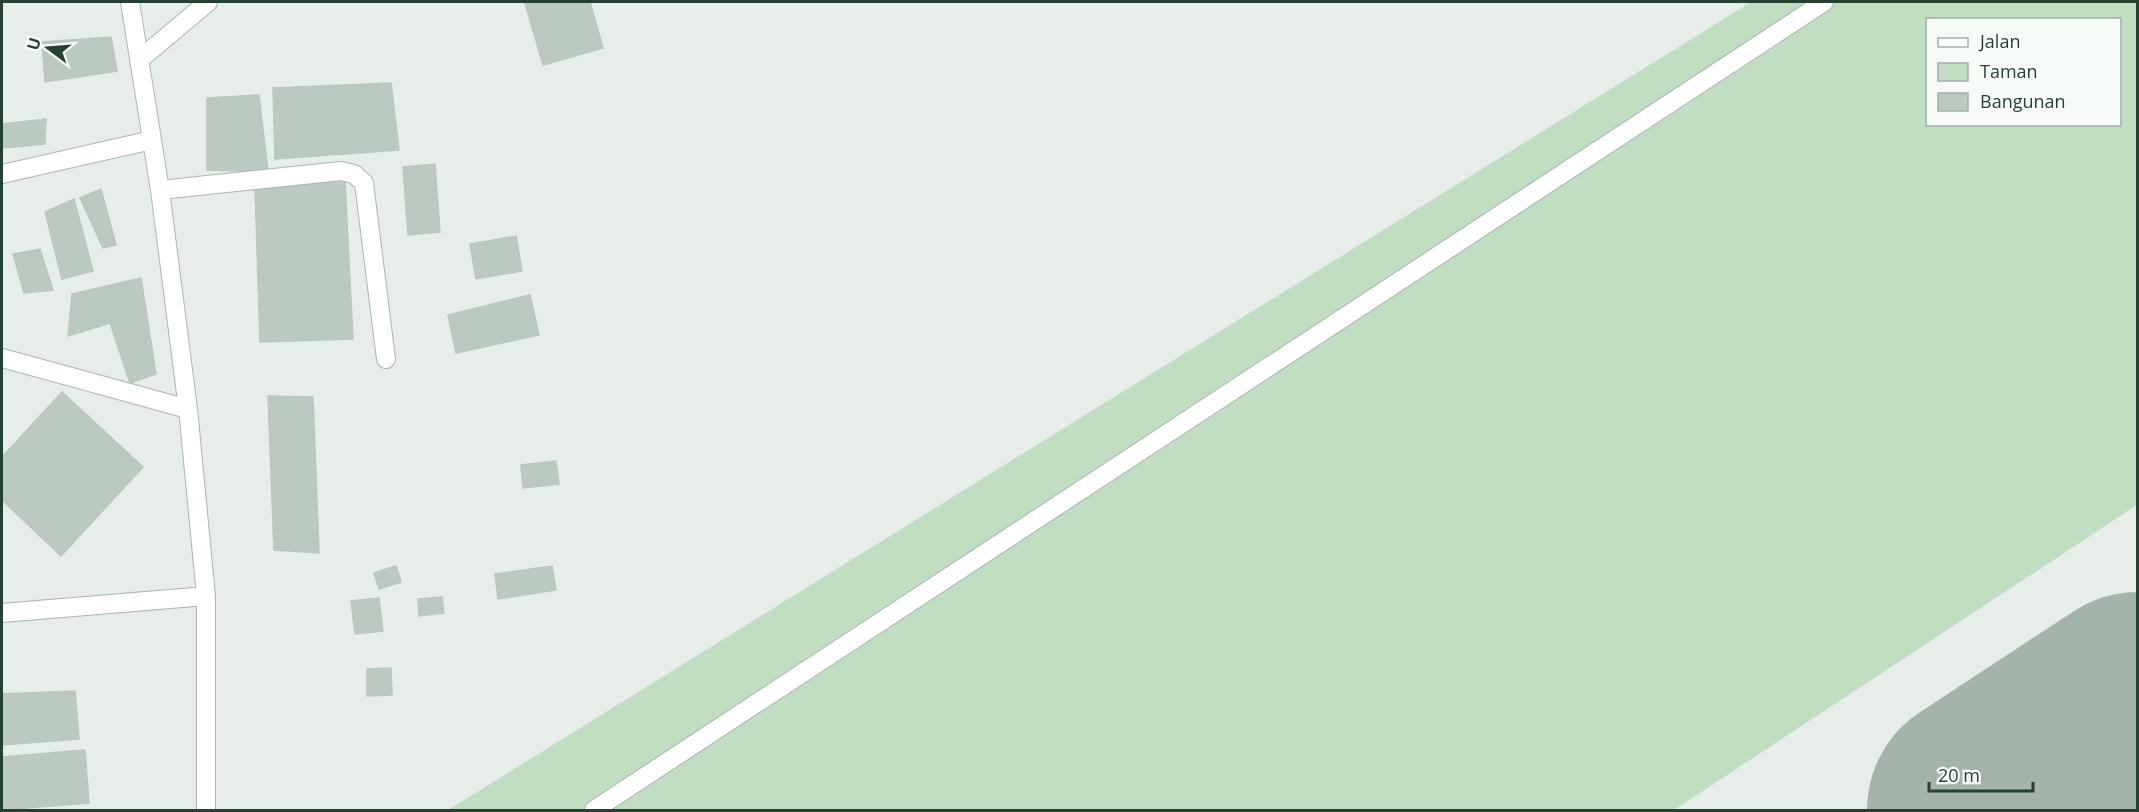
<svg xmlns="http://www.w3.org/2000/svg" width="2139" height="812" viewBox="0 0 2139 812" font-family="'Open Sans',sans-serif">
<style>
.green{fill:#c1dec2;fill-rule:evenodd}
.lines{fill:none;stroke-linecap:round;stroke-linejoin:round}
.runway{stroke:#a4b4ab;stroke-width:234}
.building{fill:#bcc9c1;stroke:#b9c8be;stroke-width:1.5}
.service-casing{stroke:#a9b6ae;stroke-width:20}
.minor-casing{stroke:#a9b6ae;stroke-width:20}
.service{stroke:#fff;stroke-width:18}
.minor{stroke:#fff;stroke-width:18}
</style>
<rect width="100%" height="100%" fill="#e7eee9"/>
<!-- green -->
<path class="green" d="M1751,2H2137V505L1674,810H448ZM1928,20H2120V124H1928Z"/>
<g class="lines">
<!-- runway -->
<path class="runway" d="M1984,810L2138,709"/>
</g>
<!-- building -->
<path class="building" d="M530,2H590L603,48L543,65L525,3Z
M111,37L117,71L45,82L42,42Z
M391,83L399,150L275,159L273,88Z
M259,95L268,172L207,170V98Z
M46,119L45,144L2,148V124Z
M435,164L440,232L408,235L403,167Z
M345,182L353,339L260,342L255,187Z
M101,189L116,245L103,248L80,198Z
M74,199L93,271L62,279L45,212Z
M516,236L522,271L476,279L470,244Z
M40,249L53,290L24,293L13,254Z
M141,278L156,374L130,383L110,323L68,336L72,294Z
M530,295L539,335L456,353L448,315Z
M62,392L143,467L61,556L2,500V457Z
M268,396L313,397L319,553L274,550Z
M556,461L559,484L523,488L521,465Z
M396,566L401,582L379,589L374,573Z
M552,566L556,590L498,599L495,574Z
M442,597L444,613L419,616L418,599Z
M379,598L383,631L355,634L351,601Z
M391,668L392,695L367,696V669Z
M75,691L79,739L2,745V694Z
M85,750L89,803L2,810V757Z"/>
<g class="lines">
<!-- service casing -->
<g class="service-casing">
<path id="service" d="M206,810V596
M594,810L1824,2"/>
</g>
<!-- minor casing -->
<g class="minor-casing">
<path id="minor" d="M139,60L208,2
M2,174L152,140
M160,190L341,171L354,174L364,183L386,359
M2,358L188,409
M2,613L206,596L188,409L160,190L130,2"/>
</g>
<!-- service -->
<use href="#service" class="service"/>
<!-- minor -->
<use href="#minor" class="minor"/>
</g>
<!-- border -->
<rect width="2139" height="812" fill="none" stroke="#264032" stroke-width="6"/>
<!-- legend -->
<rect x="1926" y="18" width="195" height="108" fill="#f7fbf8" stroke="#a3b0a9" stroke-width="1.5"/>
<rect x="1938" y="38" width="30" height="9" fill="#ffffff" stroke="#a3b0a9" stroke-width="1.5"/>
<text x="1980" y="48" font-size="18" fill="#264032">Jalan</text>
<rect x="1938" y="63" width="30" height="18" fill="#c1dec2" stroke="#a3b0a9" stroke-width="1.5"/>
<text x="1980" y="78" font-size="18" fill="#264032">Taman</text>
<rect x="1938" y="93" width="30" height="18" fill="#bcc9c1" stroke="#a3b0a9" stroke-width="1.5"/>
<text x="1980" y="108" font-size="18" fill="#264032">Bangunan</text>
<!-- north arrow -->
<g transform="translate(48 48) rotate(286)" stroke="#f7fbf8" stroke-width="4.5" paint-order="stroke">
<path d="M0-4.5L10 22L0 15L-10 22Z" fill="#264032"/>
<text y="-9" font-size="16" font-weight="bold" text-anchor="middle" fill="#264032">U</text>
</g>
<!-- scale -->
<path d="M1929 782v9h104v-9" fill="none" stroke="#264032" stroke-width="3"/>
<text x="1938" y="782" font-size="18" fill="#264032" stroke="#f7fbf8" stroke-width="4.5" paint-order="stroke">20 m</text>
</svg>
